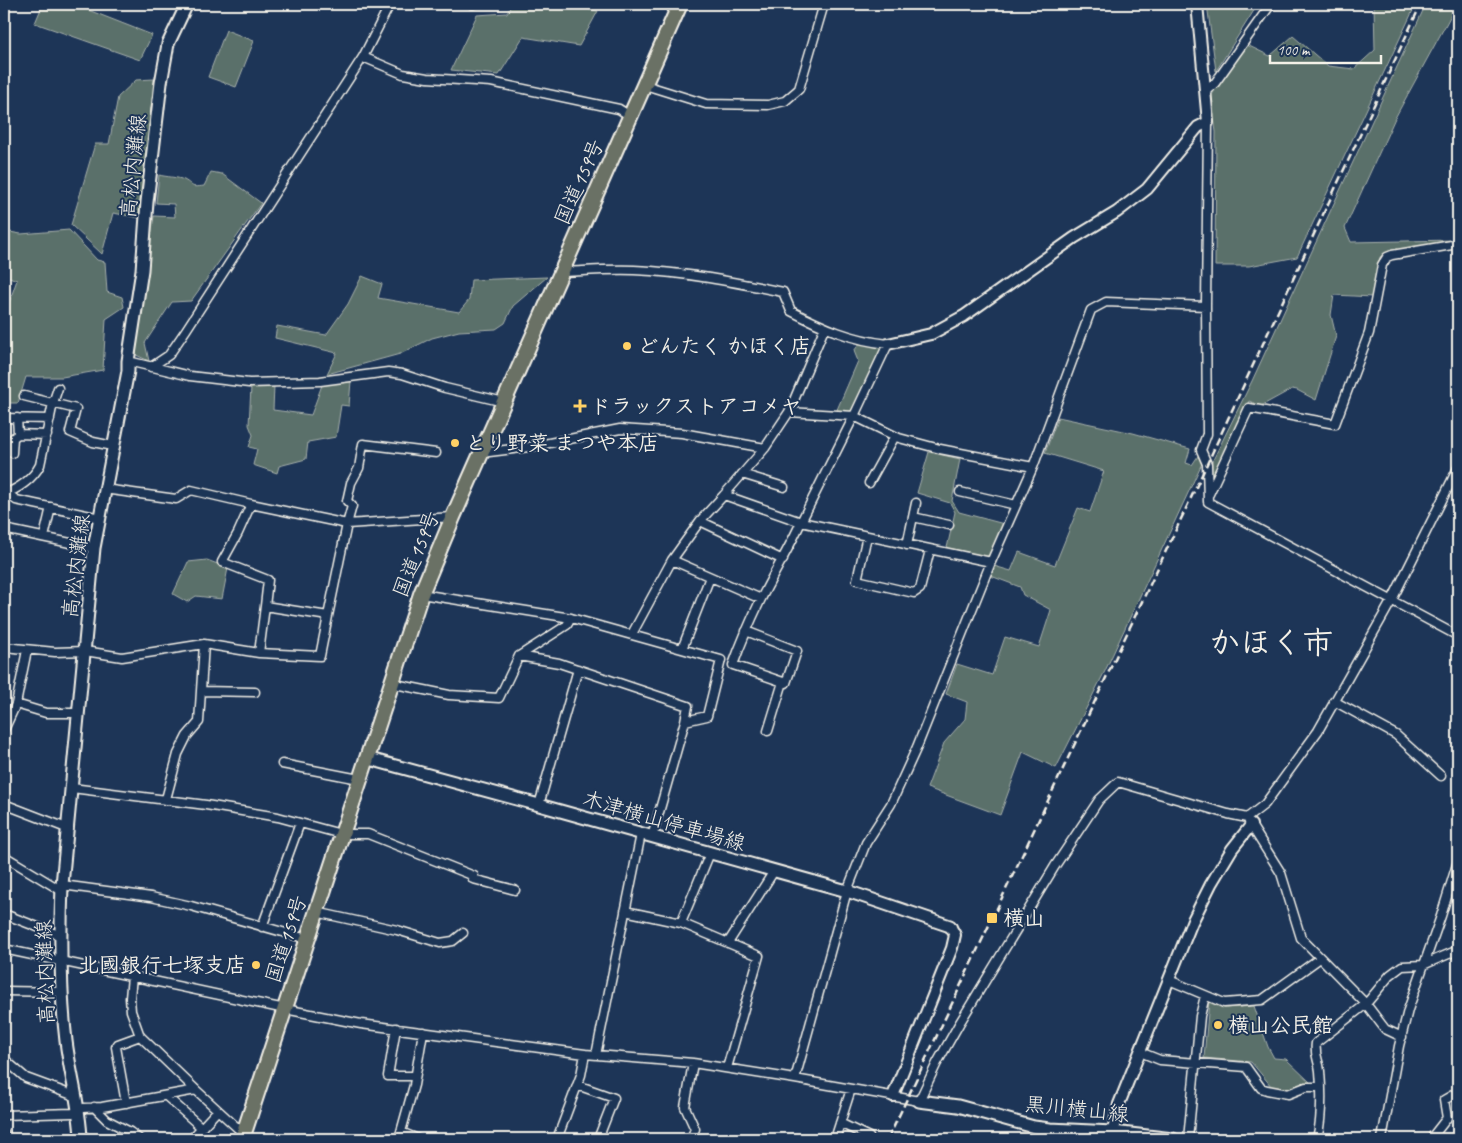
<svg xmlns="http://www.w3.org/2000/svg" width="1462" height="1143" viewBox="0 0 1462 1143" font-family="Caveat,'Klee One',sans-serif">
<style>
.green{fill:#5a706b;stroke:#a7b0aa}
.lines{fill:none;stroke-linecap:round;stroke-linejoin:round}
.minor-casing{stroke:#f4f1e8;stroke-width:11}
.tertiary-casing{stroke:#f4f1e8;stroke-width:14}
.secondary-casing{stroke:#f4f1e8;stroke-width:15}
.trunk-casing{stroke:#f4f1e8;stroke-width:18}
.minor{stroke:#1d3557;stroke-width:8}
.tertiary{stroke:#1d3557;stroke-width:10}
.secondary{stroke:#1d3557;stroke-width:11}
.trunk{stroke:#6a7165;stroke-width:14}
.rail{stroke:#f4f1e8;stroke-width:2.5;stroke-dasharray:8 4;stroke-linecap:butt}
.poi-dot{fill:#ffd166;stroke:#1d3557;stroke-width:2}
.labels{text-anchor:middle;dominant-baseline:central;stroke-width:4;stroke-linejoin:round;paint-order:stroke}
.street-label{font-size:21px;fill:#f4f1e8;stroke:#1d3557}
.poi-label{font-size:21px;font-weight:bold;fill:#f4f1e8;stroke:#1d3557;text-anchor:start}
.town-label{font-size:31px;font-weight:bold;fill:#f4f1e8;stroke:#1d3557}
</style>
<rect width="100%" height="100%" fill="#1d3557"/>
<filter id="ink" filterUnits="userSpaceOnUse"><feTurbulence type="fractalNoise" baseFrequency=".02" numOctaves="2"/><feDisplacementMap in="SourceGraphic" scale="10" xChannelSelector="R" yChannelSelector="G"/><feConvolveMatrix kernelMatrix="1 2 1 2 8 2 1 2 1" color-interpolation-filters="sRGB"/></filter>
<g filter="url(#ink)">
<!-- green -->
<path class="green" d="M43,4H73L152,35L140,60L35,23Z
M512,4H551L598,11L579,46L523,37L499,75L451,70L477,15L507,13Z
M1207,4H1258L1216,71Z
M1370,4H1416L1297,257L1249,266H1215L1216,132L1211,96L1247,45L1270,56L1293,36L1328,66L1354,69L1375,50L1374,5Z
M1426,4H1457L1395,118L1345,228L1351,242L1456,240L1453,243L1387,253L1380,257L1373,297L1334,295L1331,315L1336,336L1316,400L1297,390L1292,389L1261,406L1249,401L1210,485V466L1252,381Z
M226,30L254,41L236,87L208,77Z
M154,79L140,218L113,213L102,254L71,225L95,144H109L118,97L136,80Z
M211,172L222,174L261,203L191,301L172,302L145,343L149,361L134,354L154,216L175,217L174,204L156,203L159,175C166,177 178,177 184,180C195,186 189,188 204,186Z
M69,230L97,260L105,262L107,292L122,297L124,307L106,319L103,370L62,377H26L18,403H4V312L6,311L17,280L4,275V231L21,234Z
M362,276L382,284L378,298L459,312L469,300L471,280L547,277L513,306L505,323L496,329L459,331L432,338L400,354L327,374L337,353L275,338L277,326L326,335L348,304Z
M860,343L873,346H884L854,413L836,412L858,361L854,351Z
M351,381L349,406L341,405L336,437L308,442L306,459L279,466L277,473L253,465L257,449L249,447L253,435L249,425L251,387L274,386L273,410L311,415L322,385Z
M1058,417L1133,433L1190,449L1186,463L1192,465L1198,456L1203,461L1105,671L1056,768L1023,752L1000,815L927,788L944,743L965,719L967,702L946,694L957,664L992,675L1005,637L1039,647L1051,610L1023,595L1020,587L991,576L994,566L1011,571L1019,552L1055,565L1078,508L1090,512L1104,471L1045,453Z
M929,452L960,459L952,501L959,512L1004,524L990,557L947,548L955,512L950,503L917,493Z
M207,560L228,568L222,599L196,596L187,602L173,594L188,562Z
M1209,1001L1225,1008L1254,1006L1268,1047L1274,1058L1286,1059L1311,1083L1291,1089L1272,1087L1251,1062L1204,1058Z"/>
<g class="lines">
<!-- minor casing -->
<g class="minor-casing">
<path id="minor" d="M472,4H473
M363,57L403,74L427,78L491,82L619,109L630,116
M645,85L706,104L768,105L785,101L799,89L824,4
M1206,91L1215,83L1271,4
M561,272C585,271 610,269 634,270C685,272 734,282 783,292L791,311C824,328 851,340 888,344L854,416L899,438L940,449L1033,467L991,562
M1206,306L1208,122
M128,361L190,376L249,383L320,381L388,372L402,374L445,388L504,402
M151,367L169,355L186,330L363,57L390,4
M24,396L76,409L70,432L93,442L113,446
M789,412L824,329
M4,418L50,419
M17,418L18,434L47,435
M12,453L13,438L18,434
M436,453L363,444L359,468L351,483L347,501L352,506L347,524L453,517
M481,453L529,447L620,429L682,433L765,448
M1033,467L1091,310L1106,302L1206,306L1207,434L1201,450L1207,464L1208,502L1458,636
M742,474L784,487
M869,483L895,436
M104,489L176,499L191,490L251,504
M960,492L1016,505
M7,493L16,500L100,518
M4,494C18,489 33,479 40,465L53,403L58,388
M1209,494L1249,408L1335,424L1369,333L1382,265L1387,257L1392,255L1458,244
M913,517L949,525
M700,521L783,560
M4,529L94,548
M867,536L857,580L914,593L920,589L930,550
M44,537L51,507
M907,545L916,503
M672,560L761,599
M265,606L268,580L222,562L238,533L251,504L347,524L328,616
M746,631L797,651L786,683L733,665C741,643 750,622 760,601C773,574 789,549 801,522L991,562L917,747L891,804L866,843L847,891L795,1079
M632,634L672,560L700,521L724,495L801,522L854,416L789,412L765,448L724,495
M4,647L55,652L85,651L122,657L204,644L259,653L320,656L328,616L265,606L259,653
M682,649L710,577
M519,656L559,663L688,706L685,721L707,716L721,660L571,618
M390,683L449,695L499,698L519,656L567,625L571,618L421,594
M201,691L255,692
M1334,701L1396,735L1441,776
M16,704L27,650
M4,730L16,704L46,713H78
M768,731L783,682
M282,764L359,779
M72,788L206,805L278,817L341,834H368L474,876L473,879L515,890
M166,799L178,754L187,736L199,722L204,644
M4,804L69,829
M539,805L578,669
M1249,822L1281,873L1301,938L1366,1004L1390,975L1402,966L1423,965L1458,950
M652,837L685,721
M4,856L62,891
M62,885L151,897L191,906L307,939
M625,911L681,923L759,956L727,1068
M316,912L397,930L440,943L453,941L463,933
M4,914L61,936
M681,923L710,853
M262,927L300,823
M728,943L774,871
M4,949L285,1009L361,1024L585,1054L693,1063L795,1079L919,1101L937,1063L959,1024L1055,866L1099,800L1118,782L1228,814L1247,818L1265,804L1318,731L1392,600L1458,468
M132,976L130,998L131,1011L140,1036L196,1090
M1169,980L1224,1003L1262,1000L1320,958
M4,991L63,992
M396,1028L388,1076H415
M1140,1052L1160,1060L1246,1067L1261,1088L1267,1090L1288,1094L1306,1087H1321
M596,1055L641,834
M4,1059L26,1078L75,1096
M577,1085L614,1098L598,1139
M166,1096L202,1128
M126,1103L116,1047L118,1044L140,1036
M94,1107L107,1120L130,1132L139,1139
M4,1115L73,1113L83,1108L102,1107L196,1090L244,1134L252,1139
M840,1123L869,1137L868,1139
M401,1132L418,1139
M4,1133L6,1139
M194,1136L218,1110
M399,1139L414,1085L423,1032
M557,1139L581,1075L585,1054
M691,1139L695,1129L685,1107L693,1063
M835,1139L851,1089
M1188,1139L1200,1016L1205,996
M1317,1139C1322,1117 1322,1094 1320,1071C1319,1060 1314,1055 1316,1043L1366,1004L1385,1029L1402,1037
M1382,1139L1399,1046L1408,1010L1441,916L1458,861
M1432,1139L1433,1136L1447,1118L1444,1100L1458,1092"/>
</g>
<!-- tertiary casing -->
<g class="tertiary-casing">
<path id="tertiary" d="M888,344L931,334L964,316L1074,238L1117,212L1147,189L1198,127L1208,122L1197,4
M893,1096L952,948L955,935L950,926
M1111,1139L1119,1104L1192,922L1211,884L1232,849L1251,825"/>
</g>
<!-- secondary casing -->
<g class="secondary-casing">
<path id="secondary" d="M366,758L539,805L847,891L950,926
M919,1101L958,1106L1034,1127L1050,1129L1113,1132L1173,1139
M81,1139C80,1106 70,1074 66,1041C60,990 60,937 62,885L94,548L128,371V361L142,270L147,202L161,83L168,44L187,4"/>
</g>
<!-- trunk casing -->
<g class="trunk-casing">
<path id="trunk" d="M242,1139L421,594L453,517L680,4"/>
</g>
<!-- minor -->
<use href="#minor" class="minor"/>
<!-- tertiary -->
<use href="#tertiary" class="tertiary"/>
<!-- secondary -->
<use href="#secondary" class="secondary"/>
<!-- trunk -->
<use href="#trunk" class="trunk"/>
<!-- rail -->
<path class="rail" d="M888,1139L1207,464L1421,4"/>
</g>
</g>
<!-- markers -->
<g class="poi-dot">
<circle cx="627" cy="346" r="5"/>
<path d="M577.5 398.5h5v5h5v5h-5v5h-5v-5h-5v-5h5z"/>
<circle cx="455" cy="443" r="5"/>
<rect x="986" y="912" width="12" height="12" rx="2.5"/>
<circle cx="256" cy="965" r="5"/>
<circle cx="1218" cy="1025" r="5"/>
</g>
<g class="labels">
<!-- street labels -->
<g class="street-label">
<text transform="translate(133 166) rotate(-84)">高松内灘線</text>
<text transform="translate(579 182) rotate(-66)">国道159号</text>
<text transform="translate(416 554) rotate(-68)">国道159号</text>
<text transform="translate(76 566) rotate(-83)">高松内灘線</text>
<text transform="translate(664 821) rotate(16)">木津横山停車場線</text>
<text transform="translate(286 939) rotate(-72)">国道159号</text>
<text transform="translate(45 972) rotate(-92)">高松内灘線</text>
<text transform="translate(1077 1109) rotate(6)">黒川横山線</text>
</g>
<!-- poi labels -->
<g class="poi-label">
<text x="637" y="346">どんたく かほく店</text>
<text x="590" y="406">ドラックストアコメヤ</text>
<text x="465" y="443">とり野菜 まつや本店</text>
<text x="1003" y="918">横山</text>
<text x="246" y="965" text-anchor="end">北國銀行七塚支店</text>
<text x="1228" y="1025">横山公民館</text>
</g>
<!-- town labels -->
<g class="town-label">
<text x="1271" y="642">かほく市</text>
</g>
</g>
<!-- margin -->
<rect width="1462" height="1143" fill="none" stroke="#1d3557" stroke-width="20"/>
<rect x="10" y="10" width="1442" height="1123" fill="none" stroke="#f4f1e8" stroke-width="2" filter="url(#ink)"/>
<!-- scale -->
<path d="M1270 55v8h111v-8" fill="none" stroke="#f4f1e8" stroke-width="2.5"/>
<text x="1277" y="55" font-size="15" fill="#f4f1e8" stroke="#1d3557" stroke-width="4" paint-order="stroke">100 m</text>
</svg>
